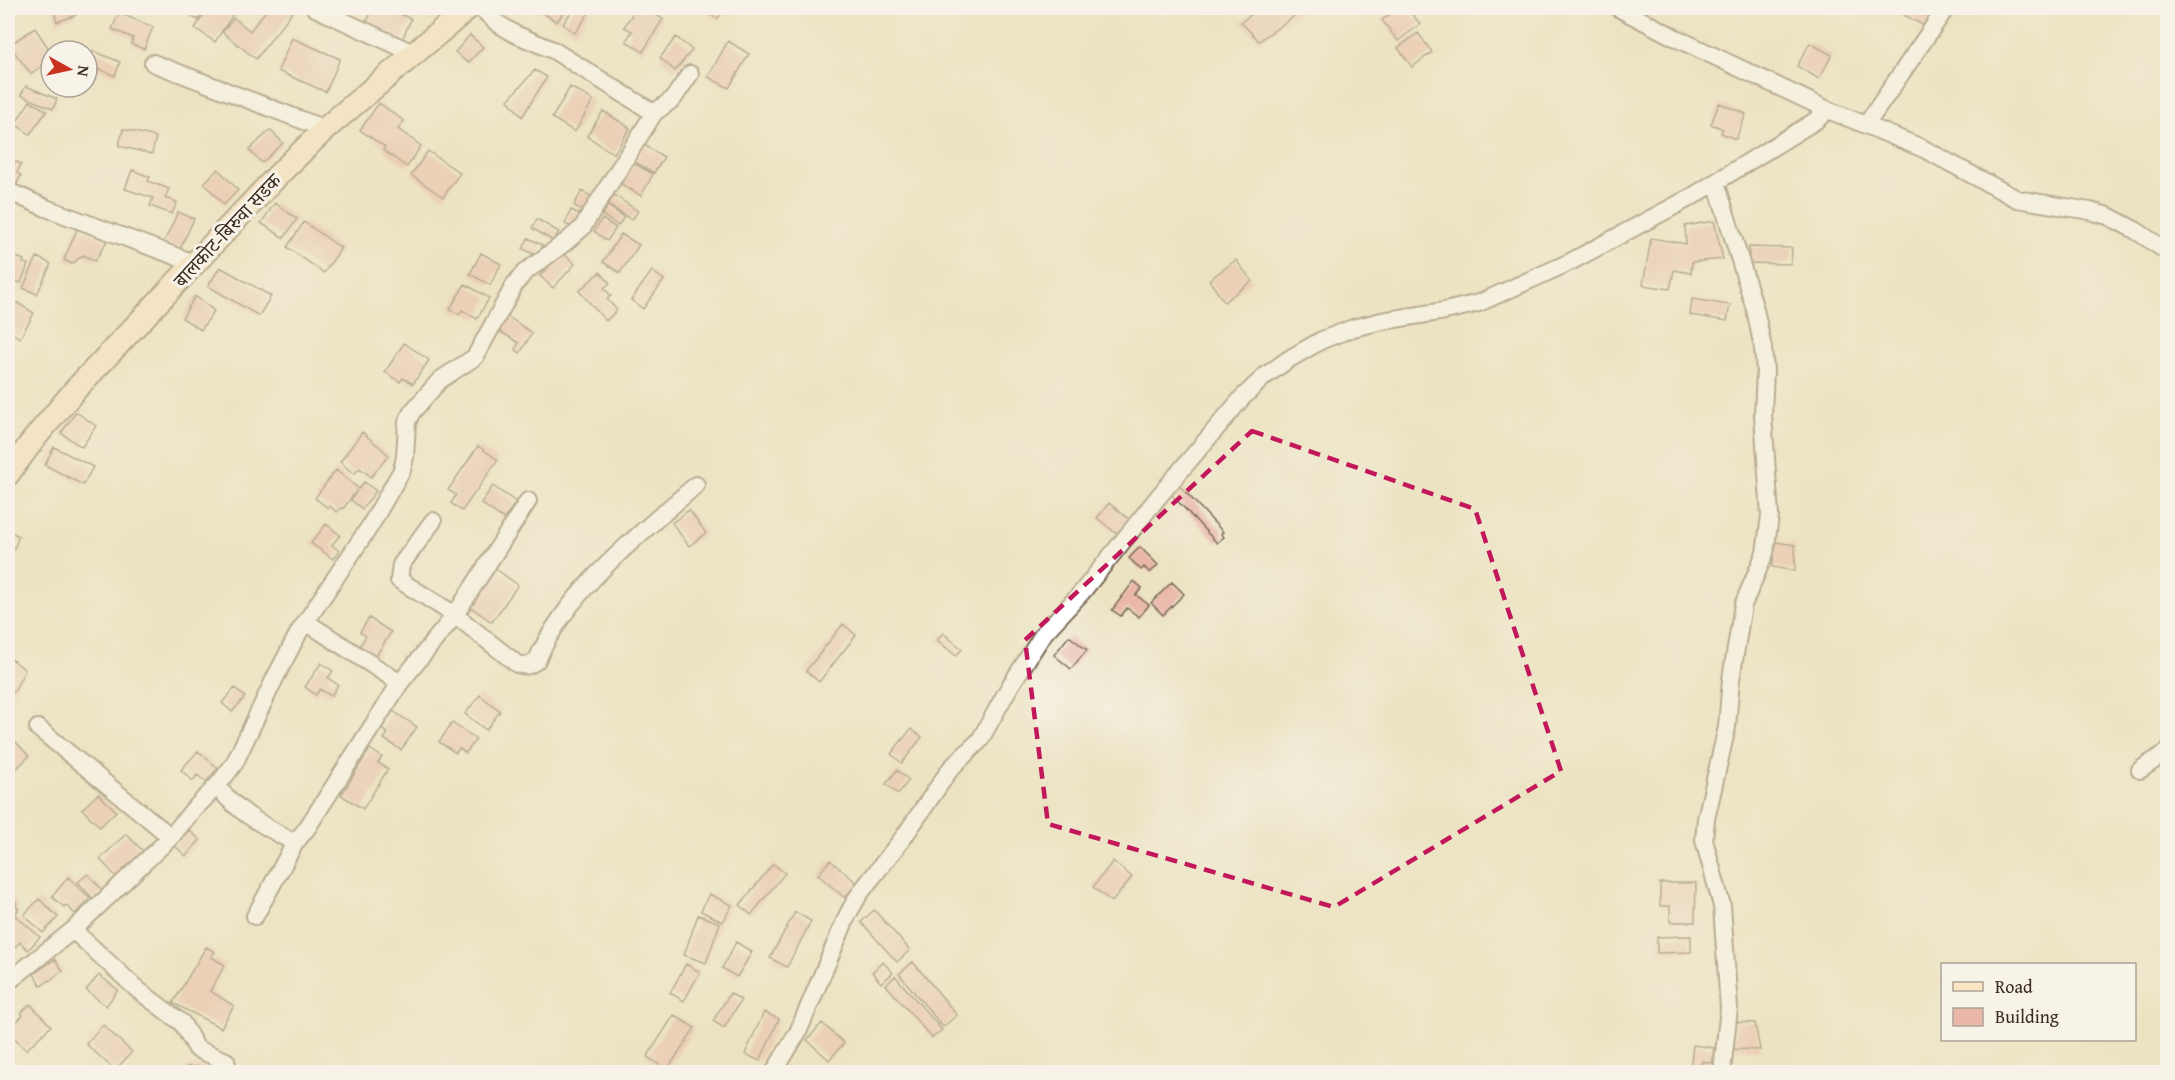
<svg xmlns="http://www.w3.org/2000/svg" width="2175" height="1080" viewBox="0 0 2175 1080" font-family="'Gentium Book Plus','Noto Serif Devanagari',serif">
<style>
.building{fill:#e9b6a7}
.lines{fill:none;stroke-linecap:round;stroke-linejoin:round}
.minor-casing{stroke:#796b58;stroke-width:20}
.secondary-casing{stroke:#796b58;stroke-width:26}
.minor{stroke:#fff;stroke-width:16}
.secondary{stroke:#fce5c4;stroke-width:22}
.marked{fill:none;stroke:#c2185b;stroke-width:4.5;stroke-dasharray:12 8;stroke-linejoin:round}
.labels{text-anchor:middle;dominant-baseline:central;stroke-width:6;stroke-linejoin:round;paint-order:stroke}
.street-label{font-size:20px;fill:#3b2a1e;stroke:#f7f3e8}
</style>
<rect width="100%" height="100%" fill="#f7f3e8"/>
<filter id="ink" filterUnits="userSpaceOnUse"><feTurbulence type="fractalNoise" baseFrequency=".0167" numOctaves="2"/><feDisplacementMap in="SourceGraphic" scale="12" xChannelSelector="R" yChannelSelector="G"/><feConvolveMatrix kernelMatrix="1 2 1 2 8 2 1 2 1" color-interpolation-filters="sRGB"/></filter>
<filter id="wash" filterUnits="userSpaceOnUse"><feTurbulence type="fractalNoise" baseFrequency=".008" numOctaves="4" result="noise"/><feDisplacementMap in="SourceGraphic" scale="24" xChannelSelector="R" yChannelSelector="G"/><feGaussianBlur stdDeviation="1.35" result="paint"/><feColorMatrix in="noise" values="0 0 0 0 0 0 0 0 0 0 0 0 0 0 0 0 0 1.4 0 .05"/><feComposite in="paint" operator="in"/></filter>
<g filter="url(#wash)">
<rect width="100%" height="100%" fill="#ece3c3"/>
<g id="blocks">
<!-- building -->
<path class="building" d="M53,8H74L76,15L57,22Z
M197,8H206L198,20L192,17Z
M208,8H233L236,10L215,42L195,28Z
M268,8H288L293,11L256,59L222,32L234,18L250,31Z
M373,8H387L411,19L402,40L366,23Z
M540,8H566L557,22L538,10Z
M574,8H592L575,33L563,24Z
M636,8H644L663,19L643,52L626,41L632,31L624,27Z
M701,8H726L717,19Z
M1261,8H1306L1259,41L1241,22Z
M1399,8H1407L1420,24L1398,41L1382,20Z
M1909,8H1929L1937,12L1928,28L1904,15Z
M119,13L153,27L144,49L131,44L133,38L112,29Z
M35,28L51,52V59L31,74L9,45Z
M1418,33L1432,52L1412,67L1398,48Z
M470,35L483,47L468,63L455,52Z
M676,37L692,50L675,71L660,58Z
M292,38L340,59L326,92L278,71Z
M728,41L749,54L729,88L708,77Z
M1810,43L1832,55L1819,79L1797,66Z
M93,51L120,62L115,76L99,69L96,77L87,73V68Z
M535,70L547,77L522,117L508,100Z
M26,86L57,99L53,109L21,95Z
M570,87L593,100L575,132L552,118Z
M30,101L47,111L30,134L15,124Z
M379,103L404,121L398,129L421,146L407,167L383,150L385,147L360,130Z
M1719,103L1746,114L1736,139L1721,133L1723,129L1711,124Z
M603,111L630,128L614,154L587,136Z
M123,129L156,137L152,154L119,146Z
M270,130L283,143L262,163L249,150Z
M644,145L664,157L654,173L635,162Z
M428,151L460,173L443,197L411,175Z
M8,158L21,164L17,173L21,175L14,190L8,187Z
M633,163L653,174L641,196L621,184Z
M218,169L238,190L224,205L204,183Z
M132,170L150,177L148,181L169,189L165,198L177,202L172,214L150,206L153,198L125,189Z
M582,191L595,199L586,213L574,205Z
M614,195L638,211L632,220L608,205Z
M275,203L297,219L284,238L261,223Z
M608,206L624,217L618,226L602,215Z
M571,210L584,217L577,230L565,224Z
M178,212L194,219L180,249L164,242Z
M537,219L559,232L553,241L532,228Z
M602,219L616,228L607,241L594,231Z
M1714,221L1723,259L1692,262L1691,273L1674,270L1670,289L1643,285L1651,238L1686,244L1685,226Z
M304,222L341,248L324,273L287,247Z
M78,227L107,241L95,261L83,255L72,264L64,260Z
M621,234L639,245L620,273L603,262Z
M528,238L543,245L537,256L523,249Z
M1749,247L1792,248L1791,264L1749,263Z
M562,252L575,264L553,288L540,276Z
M481,253L501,264L490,285L470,274Z
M8,254L24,260L23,263L28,264L21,283L8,278Z
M37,257L51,264L37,294L23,288Z
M1236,260L1252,281L1224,302L1209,280Z
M220,267L271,296L259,316L208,286Z
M652,271L664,280L643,309L631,300Z
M600,272L610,283L604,288L611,296L607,299L617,310L606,321L579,291Z
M465,284L489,298L477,319L462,310L459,315L450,309Z
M195,296L214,311L201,330L182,318Z
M11,299L34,313L20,338L8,330V304Z
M1692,299L1730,305L1727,321L1690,315Z
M507,316L532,333L520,353L515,349L519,343L498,330Z
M404,343L429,360L413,384L403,378L400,382L385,372Z
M76,412L96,426L82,447L61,433Z
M362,432L389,455L371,477L360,468L354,474L340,462Z
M478,446L498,460L462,511L451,503L456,495L448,490Z
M54,447L93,467L83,485L45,465Z
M336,470L359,489L364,482L376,491L362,509L351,500L357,490L343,509L341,508L337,512L329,506L328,508L315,498Z
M493,486L516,502L504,519L481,503Z
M1180,486L1223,532L1221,534L1224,537L1217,543L1171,494Z
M1109,503L1130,520L1118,535L1097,518Z
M689,510L706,533L689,546L672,523Z
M326,524L340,535L332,545L339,551L333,559L311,543Z
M8,531L19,536L10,559L8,558Z
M1776,542L1795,545V571L1772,567Z
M1140,547L1158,565L1150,573L1144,567L1141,570L1129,558Z
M496,569L518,585L492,622L469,606Z
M1134,581L1142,588L1136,595L1149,605L1139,617L1127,608L1121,616L1112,610Z
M1172,582L1184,594L1163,615L1151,603Z
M369,618L391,632L375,658L358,648L366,636L360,632Z
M843,624L856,635L819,682L806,671Z
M943,633L962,649L956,656L937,640Z
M1069,636L1087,650L1071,669L1054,655Z
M9,657L25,670L14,692L8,688Z
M321,663L333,671L328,678L338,685L331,696L320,689L316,695L305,687Z
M235,688L245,697L232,712L222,703Z
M480,695L500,711L486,730L465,714Z
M393,711L417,727L401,750L384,739L388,733L381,729Z
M452,723L476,739L466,753L459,748L456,753L439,742Z
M911,729L922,737L902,763L891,754Z
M14,740L29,756L8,778V747Z
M370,749L382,757L378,763L388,769L363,809L341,795Z
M198,751L218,768L206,782L197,775L193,781L181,770Z
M897,770L909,780L898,794L886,784Z
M98,794L116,811L100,827L82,809Z
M189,830L200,840L186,856L175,846Z
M126,834L144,852L117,878L100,859Z
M830,860L857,883L845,898L818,875Z
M1113,861L1132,877L1112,902L1093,887Z
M773,864L785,873L751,915L740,905Z
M88,874L103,891L93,899L78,882Z
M68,877L90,898L75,914L66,905L64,907L52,897Z
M1660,883H1696L1695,922H1670V906H1660Z
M8,894L17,903L15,906L19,909L8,922Z
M709,894L732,905L723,922L701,911Z
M39,899L58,917L43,933L24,915Z
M874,910L910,950L897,962L861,922Z
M795,912L811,921L787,967L770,958Z
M698,915L720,923L706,963L684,955Z
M16,916L40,937L28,950L20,942L15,947L8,940V926Z
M1691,936V952L1657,953V937Z
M736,942L752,952L737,977L722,968Z
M206,947L215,952L211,957L225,965L210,991L234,1006L221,1028L173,1003Z
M55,959L63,971L41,986L34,974Z
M883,962L893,973L881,983L872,972Z
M913,962L957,1015L943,1027L899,974Z
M686,964L700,972L684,1001L670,993Z
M99,975L118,990L106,1006L86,990Z
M895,976L942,1030L932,1038L886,985Z
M730,993L741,1000L724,1028L713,1021Z
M30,1004L51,1026L26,1050L8,1031L23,1015L21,1013Z
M764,1012L779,1019L760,1061L745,1054Z
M674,1015L695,1028L667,1070L647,1057Z
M1735,1022L1755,1023L1760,1050L1734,1049Z
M822,1023L844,1043L829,1060L807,1040Z
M103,1025L132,1052L115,1070L86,1044Z
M1693,1045L1714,1048L1712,1063L1702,1061L1700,1071L1690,1070Z
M218,1066V1072H187L186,1067Z"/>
</g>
</g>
<g filter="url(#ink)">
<use href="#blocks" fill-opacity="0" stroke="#796b58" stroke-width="1.5"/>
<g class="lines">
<!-- minor casing -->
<g class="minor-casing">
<path id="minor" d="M315,8L413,53
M481,8L497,23L515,34L553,50L654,113
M1618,8L1680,40L1828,110
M153,63L325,129
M1866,125L1924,149L2017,199L2090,211L2108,216L2135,230L2168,252
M1716,182L1755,309L1763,348L1765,370L1763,415L1770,516L1765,553L1743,605L1731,679L1727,727L1706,819L1704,840L1722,906L1729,1008L1722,1072
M8,191L46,208L194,263
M433,521L401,565L399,580L455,615L517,664C526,667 530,666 537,660C569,588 638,536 696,485
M306,622L400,683
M38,728L171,837
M2140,770L2168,751
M217,786C239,814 265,826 295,843
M255,916L295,843L307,828L400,683L455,615L528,501
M73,930L138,990L182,1023L197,1049L226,1061L229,1072
M8,982L73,930L171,837L192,811L217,786L234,764L275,678L299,632L370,526L402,470L405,457L407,422L412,412L440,380L475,357L515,284L525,272L567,241L582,228L654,113L673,99L690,74
M774,1072L798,1032L848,914L860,893L903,838L951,768L980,740L1010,686L1044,633L1082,592L1159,496L1242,398L1265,376L1289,359L1322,340L1353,328L1382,321L1445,311L1479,303L1570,262L1693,196L1815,121L1828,110L1866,125L1946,8"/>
</g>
<!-- secondary casing -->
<g class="secondary-casing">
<path id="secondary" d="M8,474L34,439L75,390L279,174L325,129L468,8"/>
</g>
<!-- minor -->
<use href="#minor" class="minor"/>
<!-- secondary -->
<use href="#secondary" class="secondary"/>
</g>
</g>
<!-- marked area -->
<path d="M0 0H2175V1080H0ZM1252,431L1475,509L1561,771L1334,907L1048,824L1025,640Z" fill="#ece3c3" fill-opacity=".55" fill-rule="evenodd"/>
<path class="marked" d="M1252,431L1475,509L1561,771L1334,907L1048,824L1025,640Z"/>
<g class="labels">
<!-- street labels -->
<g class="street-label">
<text transform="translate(227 230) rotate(-47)">बालकोट-बिरुवा सडक</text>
</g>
</g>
<!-- margin -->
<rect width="2175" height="1080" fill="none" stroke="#f7f3e8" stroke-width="30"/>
<!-- legend -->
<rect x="1941" y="963" width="195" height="78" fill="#f7f3e8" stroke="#aca397" stroke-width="1.5"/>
<rect x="1953" y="982" width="30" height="9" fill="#fce5c4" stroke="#aca397" stroke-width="1.5"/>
<text x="1995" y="993" font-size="18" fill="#3b2a1e">Road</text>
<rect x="1953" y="1008" width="30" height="18" fill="#e9b6a7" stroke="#aca397" stroke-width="1.5"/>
<text x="1995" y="1023" font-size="18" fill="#3b2a1e">Building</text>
<!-- north arrow -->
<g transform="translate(69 69) rotate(98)"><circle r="28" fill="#f7f3e8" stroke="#aca397" stroke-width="1.5"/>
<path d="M0-4.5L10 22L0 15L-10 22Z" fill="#c8321e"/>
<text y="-9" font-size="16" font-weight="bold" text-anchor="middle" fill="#3b2a1e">N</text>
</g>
</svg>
